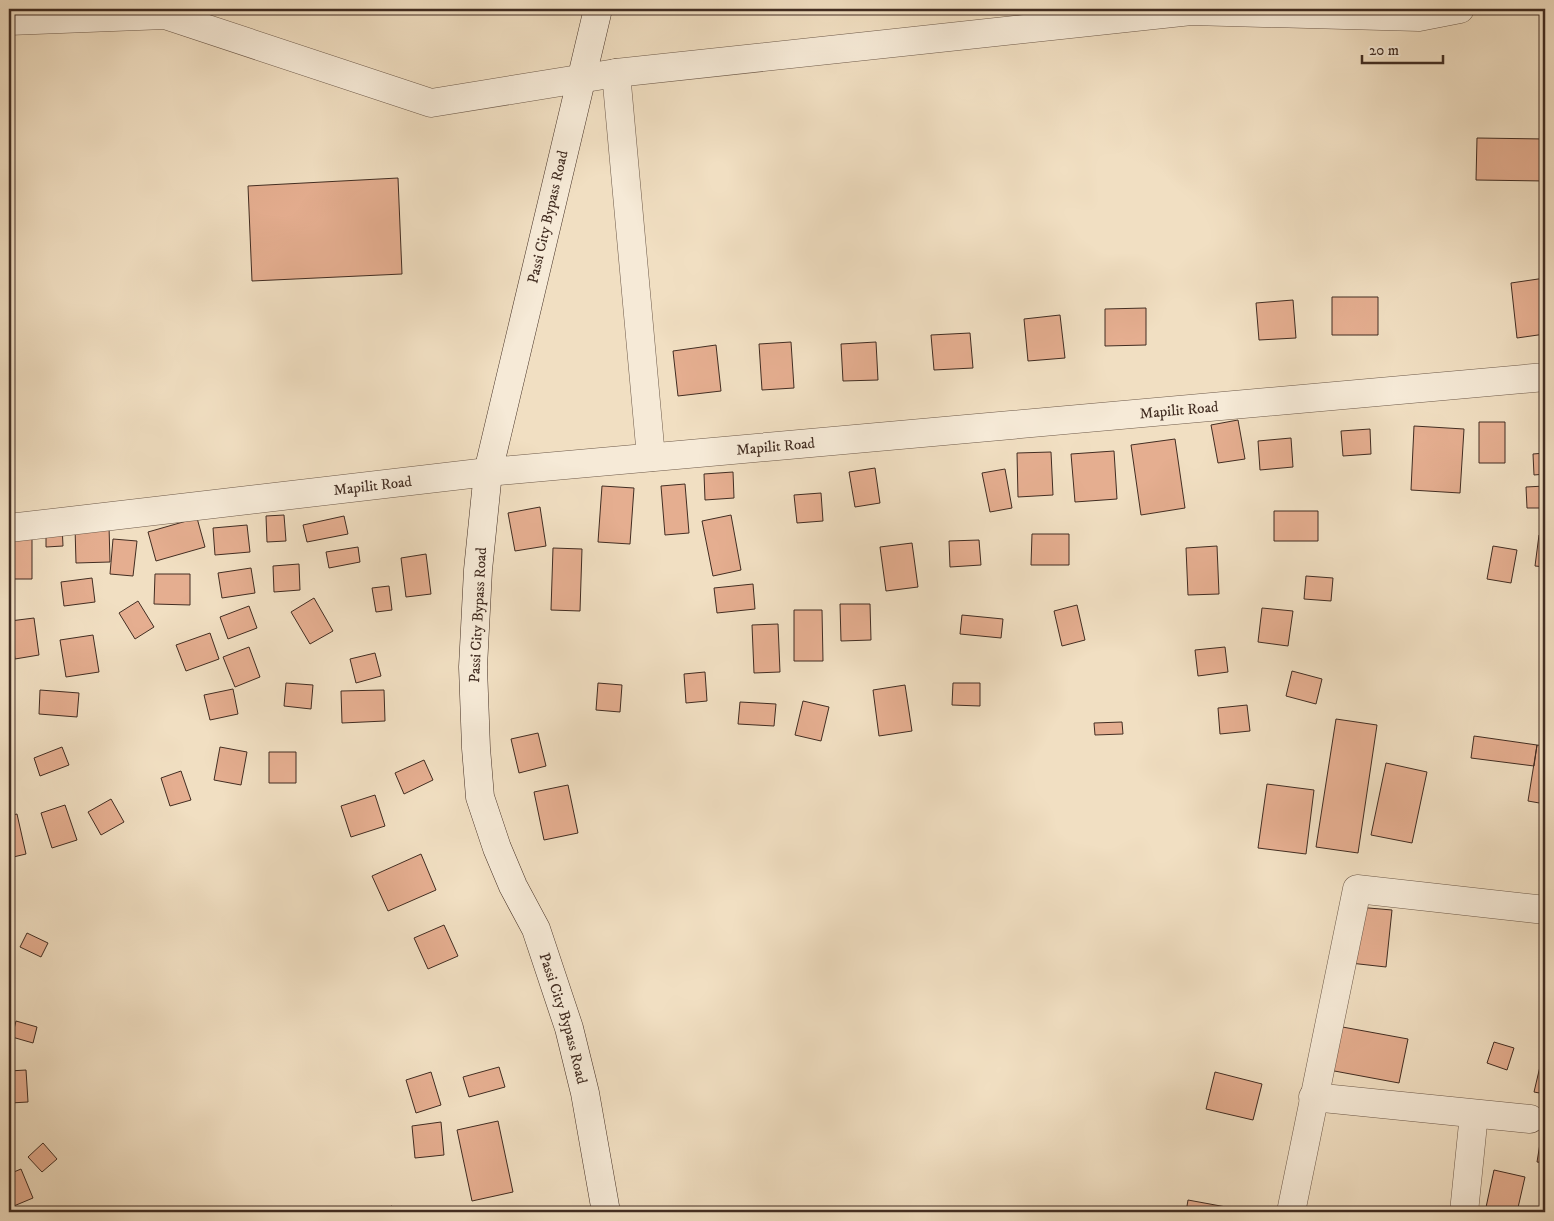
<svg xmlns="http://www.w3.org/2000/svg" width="1554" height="1221" viewBox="0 0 1554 1221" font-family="'IM FELL DW Pica',serif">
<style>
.building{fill:#e5ae90;stroke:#422d22}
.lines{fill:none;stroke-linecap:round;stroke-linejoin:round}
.street-casing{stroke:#6e5a4a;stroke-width:29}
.secondary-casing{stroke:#422d22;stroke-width:29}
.street{stroke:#f6ead7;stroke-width:28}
.secondary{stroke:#f6ead7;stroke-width:28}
.labels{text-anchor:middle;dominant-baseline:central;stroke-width:4;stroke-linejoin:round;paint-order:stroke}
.street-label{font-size:15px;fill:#422d22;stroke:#f6ead7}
</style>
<rect width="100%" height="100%" fill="#f1dfc2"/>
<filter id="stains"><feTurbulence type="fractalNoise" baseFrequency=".004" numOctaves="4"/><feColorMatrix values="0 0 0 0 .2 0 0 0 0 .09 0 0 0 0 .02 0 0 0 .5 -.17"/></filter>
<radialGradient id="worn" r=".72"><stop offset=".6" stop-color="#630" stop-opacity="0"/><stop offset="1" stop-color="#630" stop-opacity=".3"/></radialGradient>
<!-- building -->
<path class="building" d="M1477,138L1545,139V181L1476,180Z
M398,178L402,274L252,281L248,186Z
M1545,278V334L1517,338L1511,283Z
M1332,297H1378V335H1332Z
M1293,300L1296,338L1259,340L1256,303Z
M1146,308V345L1105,346V309Z
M1060,315L1065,358L1028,361L1024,319Z
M970,333L973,368L934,370L931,335Z
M791,342L794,388L762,390L759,344Z
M876,342L878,380L843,381L841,344Z
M716,345L721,391L678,396L673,351Z
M1238,420L1245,459L1218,463L1211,425Z
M1479,422H1505V463H1479Z
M1414,426L1464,429L1460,493L1411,490Z
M1370,429L1371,454L1343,456L1341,431Z
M1291,438L1293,467L1260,470L1258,441Z
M1175,439L1185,508L1141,515L1131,445Z
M1114,451L1117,499L1075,502L1071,454Z
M1051,452L1053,495L1018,497L1017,453Z
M1545,453V474L1534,475L1533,454Z
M875,468L880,503L855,507L849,472Z
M1005,469L1012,508L990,512L982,473Z
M733,472L734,498L705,500L704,474Z
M685,484L689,533L665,535L661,486Z
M602,486L634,488L630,544L598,542Z
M1545,486V508H1527L1526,487Z
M821,493L823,521L797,523L794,495Z
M540,507L546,546L515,551L508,513Z
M1274,511H1318V541H1274Z
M284,515L286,541L267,542L266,516Z
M731,515L741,570L713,576L702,521Z
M344,516L348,534L307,542L303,525Z
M197,518L205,547L156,561L148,532Z
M62,525L63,546L46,547V526Z
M247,525L250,552L215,555L213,528Z
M109,526L110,562L76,563L75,527Z
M1032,534H1069V565H1031Z
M1539,535L1545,536V567L1535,566Z
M9,539H32V579H9Z
M113,539L137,541L133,576L110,574Z
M979,540L981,565L950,567L949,541Z
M912,543L918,587L886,591L880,547Z
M1217,546L1219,594L1188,595L1186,548Z
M1493,546L1517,550L1511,583L1487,579Z
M358,547L360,562L329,568L326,552Z
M553,548L582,549L580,611L551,610Z
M426,554L431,594L406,597L401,558Z
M299,564L300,590L274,592L273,566Z
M251,568L255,593L222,598L218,573Z
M155,574H190V605L154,604Z
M1306,576L1333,578L1331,601L1304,599Z
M92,578L95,602L64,606L61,582Z
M753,584L755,609L717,613L714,588Z
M389,586L392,610L376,612L372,588Z
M314,598L333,631L310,644L291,612Z
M138,601L154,627L135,639L119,613Z
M840,604H870L871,640L841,641Z
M1077,605L1085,640L1062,646L1054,611Z
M249,606L257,628L228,639L220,617Z
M1262,608L1293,611L1288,646L1258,642Z
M794,610H822L823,661H794Z
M962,615L1003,619L1001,638L960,634Z
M34,618L39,655L15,659L10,621Z
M778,624L780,672L754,673L752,625Z
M210,633L219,659L186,671L176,645Z
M93,635L99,672L66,677L60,640Z
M249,647L260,677L235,687L223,657Z
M1225,647L1228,672L1198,676L1195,650Z
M375,653L381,676L356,683L350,659Z
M1292,671L1322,679L1316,704L1286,696Z
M705,672L707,701L686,703L684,674Z
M286,683L313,685L311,709L284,706Z
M598,683L622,685L620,712L596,710Z
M953,683H980V706L952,705Z
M905,685L912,731L879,736L873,690Z
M233,689L238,714L210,720L204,695Z
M40,690L79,693L77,717L39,714Z
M384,690L385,721L342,723L341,691Z
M803,701L829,707L821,741L795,735Z
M740,702L776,704L774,726L738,724Z
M1247,705L1250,731L1220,734L1218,708Z
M1336,719L1377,725L1358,853L1316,847Z
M1122,722L1123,734L1095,735L1094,723Z
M538,733L546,766L519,773L511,739Z
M1474,736L1537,745L1534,766L1471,758Z
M1537,745L1545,746V804L1528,801Z
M62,747L69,765L40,776L34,758Z
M220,747L247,752L241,785L214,780Z
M269,752H296V783H269Z
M424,760L433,780L404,794L395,773Z
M1386,763L1427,772L1412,843L1371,835Z
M181,771L191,800L170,806L161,778Z
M1267,784L1314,790L1306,854L1258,848Z
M568,785L578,833L544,840L534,792Z
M375,795L385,826L351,837L341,806Z
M111,799L124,822L101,835L88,812Z
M65,805L77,840L52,848L41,813Z
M17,814L26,854L9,858V816Z
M421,854L436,890L388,911L372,876Z
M1357,907L1392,910L1386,967L1350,963Z
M444,925L458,956L428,969L414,938Z
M27,933L48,943L41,957L20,947Z
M16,1021L37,1027L33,1043L12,1037Z
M1337,1026L1408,1039L1399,1083L1329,1070Z
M1494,1042L1514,1048L1507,1070L1487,1063Z
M1542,1058L1545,1059V1094L1534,1092Z
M499,1067L505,1087L469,1097L463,1077Z
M26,1070L28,1102L10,1103L9,1071Z
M431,1072L441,1105L416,1113L406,1080Z
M1215,1072L1262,1084L1253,1120L1206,1109Z
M498,1121L513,1192L472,1201L457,1130Z
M441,1122L444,1155L415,1158L412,1126Z
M1543,1125L1545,1126V1163L1537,1162Z
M43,1143L57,1159L42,1172L28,1157Z
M21,1169L33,1198L9,1208V1174Z
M1494,1170L1525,1177L1517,1212H1485Z
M1188,1200L1237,1209L1236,1212H1186Z
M392,1206L394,1212H376Z
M513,1207L514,1212H474V1209Z"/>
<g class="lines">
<!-- street casing -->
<g class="street-casing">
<g id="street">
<path d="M9,21L165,15L431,103L616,73L1191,11L1419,17L1460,9"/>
<path d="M616,73L651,457"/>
<path id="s1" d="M9,528L488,472L1545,377"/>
<path d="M1313,1097L1530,1119"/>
<path d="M1291,1212L1357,889L1545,910"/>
<path d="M1464,1212L1474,1114"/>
</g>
</g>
<!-- secondary casing -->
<g class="secondary-casing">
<g id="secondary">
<path id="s2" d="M598,9L488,472L478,570L473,667L476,748L480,797L497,848L513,886L536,929L569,1028L585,1093L606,1212"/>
</g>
</g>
<!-- street -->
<use href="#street" class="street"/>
<!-- secondary -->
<use href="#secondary" class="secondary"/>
</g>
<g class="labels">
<!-- street labels -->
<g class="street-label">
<text transform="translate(548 217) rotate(-77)">Passi City Bypass Road</text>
<text stroke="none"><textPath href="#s1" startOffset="1176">Mapilit Road</textPath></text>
<text stroke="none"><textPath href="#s1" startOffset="771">Mapilit Road</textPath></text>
<text stroke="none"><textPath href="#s1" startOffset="366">Mapilit Road</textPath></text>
<text transform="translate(478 615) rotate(-87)">Passi City Bypass Road</text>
<text stroke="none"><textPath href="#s2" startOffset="1039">Passi City Bypass Road</textPath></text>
</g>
</g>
<!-- margin -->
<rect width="1554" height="1221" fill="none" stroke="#f1dfc2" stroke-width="30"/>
<rect x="10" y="10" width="1534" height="1201" fill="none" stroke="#422d22" stroke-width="2.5"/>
<rect x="15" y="15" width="1524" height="1191" fill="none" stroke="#422d22"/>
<!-- scale -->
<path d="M1362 55v8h81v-8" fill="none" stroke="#422d22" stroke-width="2.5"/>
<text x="1369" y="55" font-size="15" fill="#422d22" stroke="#f6ead7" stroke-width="4" paint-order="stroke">20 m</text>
<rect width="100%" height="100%" filter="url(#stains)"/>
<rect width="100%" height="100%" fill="url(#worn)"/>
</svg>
